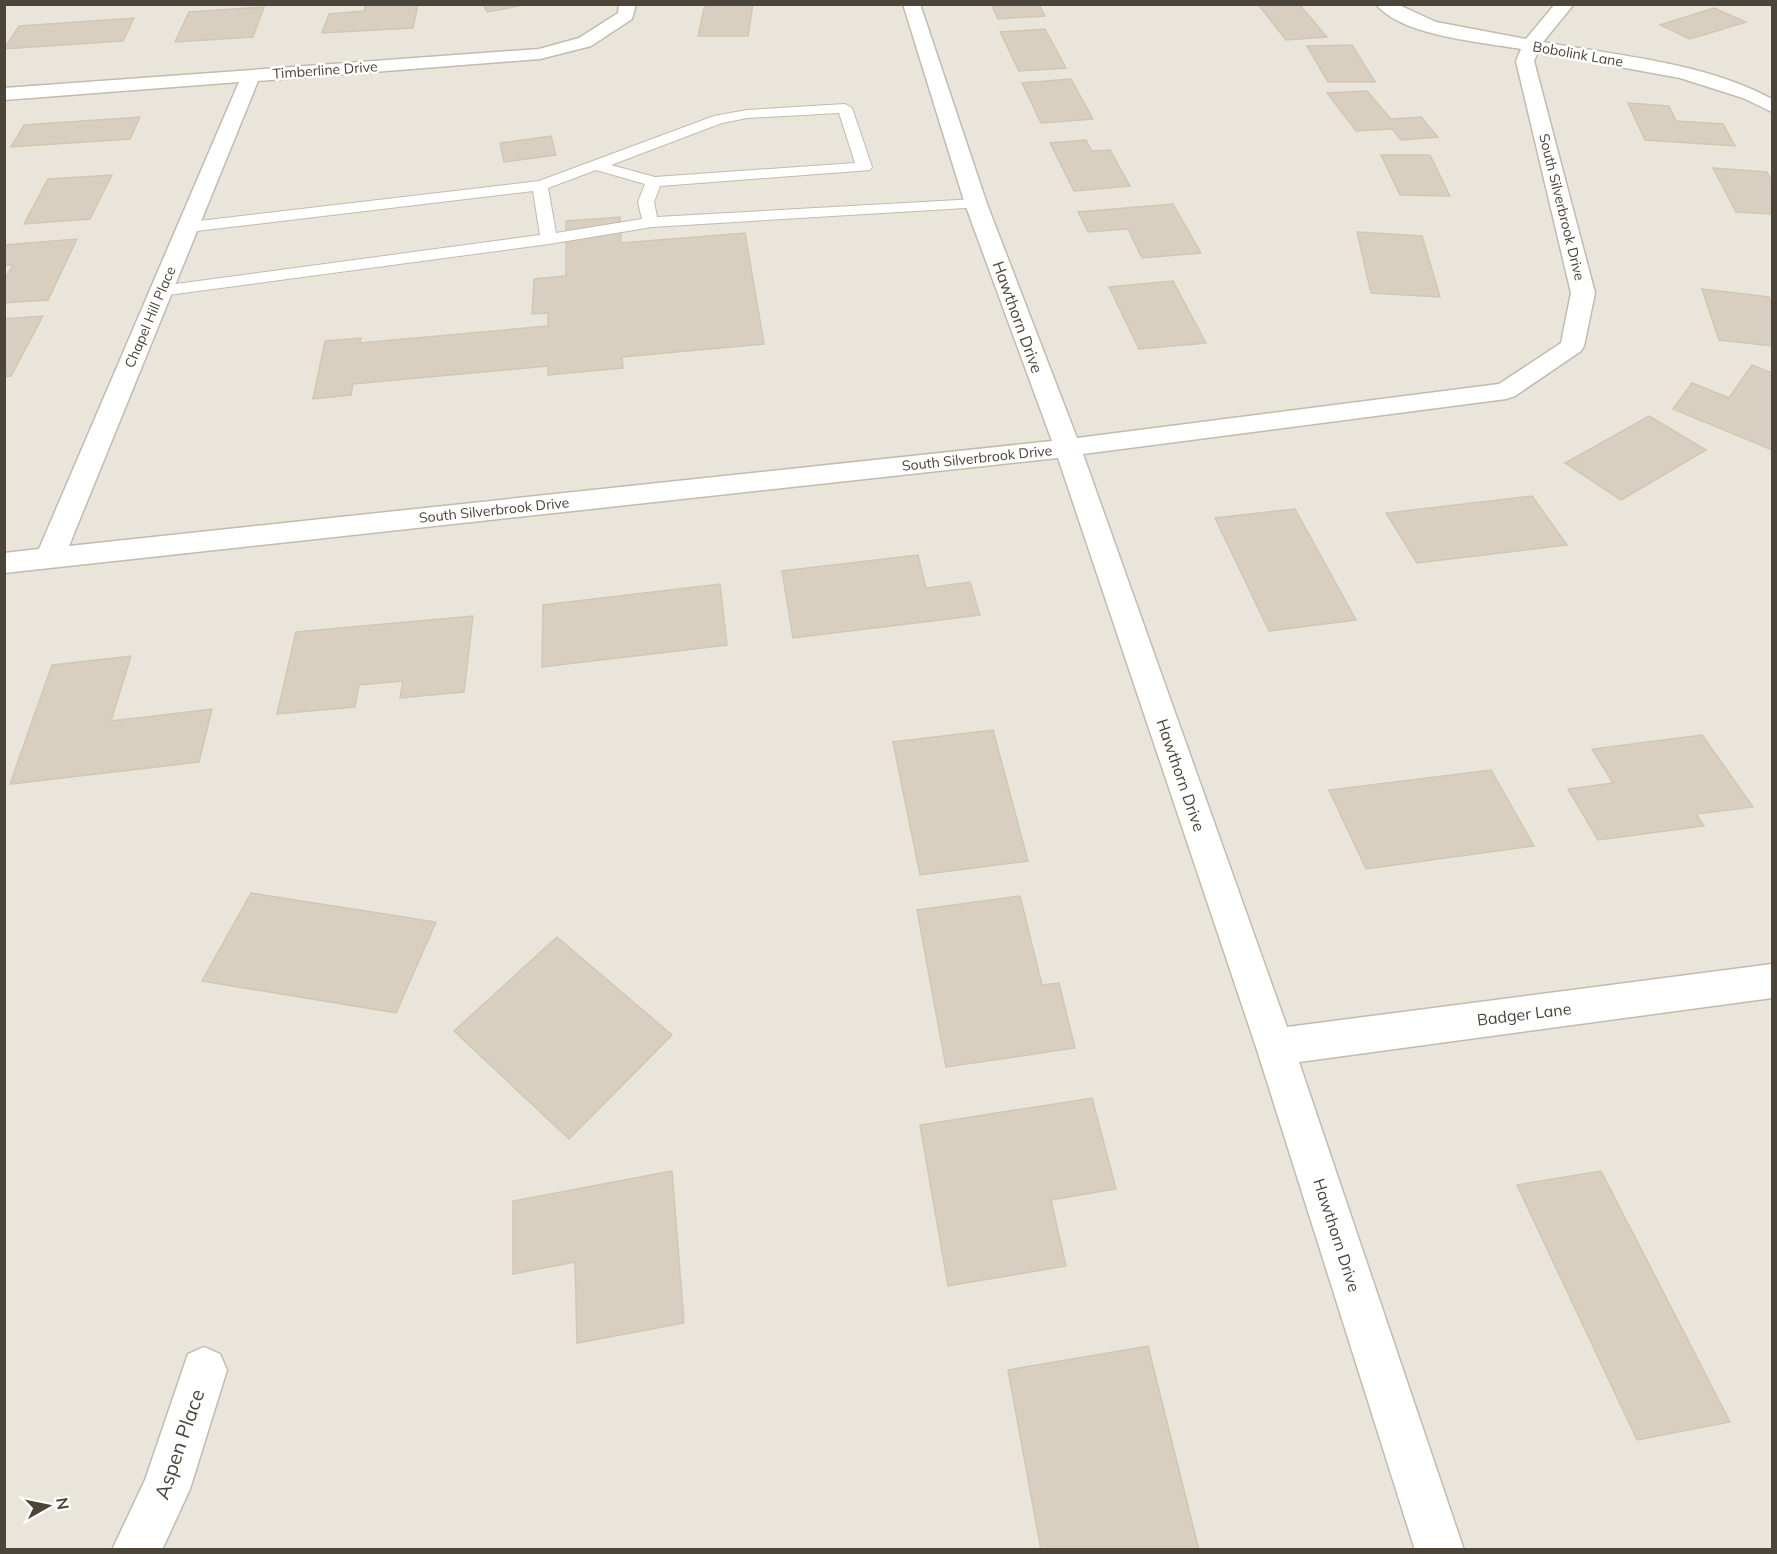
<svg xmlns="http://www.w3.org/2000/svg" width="1777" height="1554" viewBox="0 0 1777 1554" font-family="Mulish,sans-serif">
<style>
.residential{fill:#eae5da}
.building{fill:#d8cfc1;stroke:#d3c7b4;stroke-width:1.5}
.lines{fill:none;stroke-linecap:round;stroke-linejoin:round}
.lane-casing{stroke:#c2bbae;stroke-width:2}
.street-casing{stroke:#c2bbae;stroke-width:3}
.lane{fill:#fff;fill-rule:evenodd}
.street{fill:#fff;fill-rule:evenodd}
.labels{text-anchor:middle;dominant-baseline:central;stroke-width:5;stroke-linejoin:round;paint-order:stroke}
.far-street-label{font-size:14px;fill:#4b4439;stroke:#fff}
.street-label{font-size:16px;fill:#4b4439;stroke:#fff}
.near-street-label{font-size:20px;fill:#4b4439;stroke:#fff}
</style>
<rect width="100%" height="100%" fill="#f6f3ec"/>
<!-- residential -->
<path class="residential" d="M5,5H1772V1549H5Z"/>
<!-- building -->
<path class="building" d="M366,4H418L413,28L322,33L329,14L364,11Z
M483,4H529L487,12Z
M705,4H753L748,36H698Z
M991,4H1039L1045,16L998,19Z
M1258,4H1299L1327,37L1286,40Z
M264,7L253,37L175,42L189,12Z
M1714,8L1746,22L1690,39L1660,25Z
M134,18L123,41L4,49L19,26Z
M1045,29L1066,68L1019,71L1000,32Z
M1352,45L1375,82H1328L1307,46Z
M1071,79L1093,119L1041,123L1022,83Z
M1367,91L1391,119L1421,117L1438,137L1401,140L1392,129L1356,131L1327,93Z
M1628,103L1669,106L1676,121L1723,124L1735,146L1645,140Z
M140,117L130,139L11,147L24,125Z
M551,136L556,155L504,162L500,143Z
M1086,140L1092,151L1110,150L1130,186L1074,191L1050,143Z
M1381,155H1430L1450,196L1400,195Z
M1713,168L1767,172L1772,182V214L1736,212Z
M112,175L90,219L24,224L48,179Z
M1173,204L1201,253L1142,258L1128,229L1088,232L1078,212Z
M620,217L621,243L745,233L764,344L622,357L623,368L548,375V366L353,384L351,395L313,399L325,341L361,338L360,343L548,326V313L532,314L534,279L566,276V221Z
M1357,232L1422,236L1440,297L1371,293Z
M77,239L48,300L4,303V280L13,265H4V245Z
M1173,281L1206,343L1139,349L1109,287Z
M1702,289L1769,297L1772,305V346L1719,340Z
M43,316L11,376L4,377V319Z
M1752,365L1772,373V450L1673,409L1692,383L1729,398Z
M1649,416L1706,450L1621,500L1565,463Z
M1532,496L1567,545L1417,563L1386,513Z
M1295,509L1356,620L1269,631L1215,518Z
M918,555L926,588L970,582L980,615L793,638L782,571Z
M720,584L727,645L542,667L543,605Z
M473,616L464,692L400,698L403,681L359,685L355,707L277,714L296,632Z
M131,656L111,721L212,709L199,762L10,784L52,665Z
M993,730L1028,861L920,875L893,742Z
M1702,735L1753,807L1696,814L1704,826L1598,840L1568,789L1613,783L1592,749Z
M1491,770L1534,846L1366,869L1329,790Z
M251,893L436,922L396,1013L202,981Z
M1020,896L1042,985L1059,983L1075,1048L946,1067L917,910Z
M557,937L672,1035L569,1139L454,1031Z
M1092,1098L1116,1189L1051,1200L1066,1266L948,1286L920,1125Z
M672,1171L684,1323L577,1343L575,1262L513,1274V1201Z
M1601,1171L1730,1422L1637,1440L1517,1185Z
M1148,1346L1199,1550H1041L1008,1370Z"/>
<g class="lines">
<!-- lane casing -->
<g class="lane-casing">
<path id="lane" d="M845,104L852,108L872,167L870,170L660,186L654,202L657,217L976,199L982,201L984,204L982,207L652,227L549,244L161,296L152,291L161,286L540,235L533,191L188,232L180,227L182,223L539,181L714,116L747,110ZM839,113L855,163L655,177L611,165L722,123L747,118ZM596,170L645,184L638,202L642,219L556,233L548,188Z"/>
</g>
<!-- street casing -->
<g class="street-casing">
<path id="street" d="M619,4H636L632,19L591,46L540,59L258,81L69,546L1052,441L965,204L903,4H920L987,204L1077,438L1499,384L1561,343L1571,293L1516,61L1521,49C1482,42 1401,36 1376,4H1397L1436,22L1526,39L1555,4H1574L1543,42C1618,56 1704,62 1772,99V112L1743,98L1680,78L1538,52L1534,61L1595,293L1584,346L1581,351L1515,396L1506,399L1083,454L1287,1027L1772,964V998L1299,1062L1464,1550H1415L1256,1047L1058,458L4,573V553L39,549L239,82L4,100V88L539,49L579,38L618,13Z
M204,1347L220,1354L227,1370L190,1489L162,1550H112L145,1480L188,1354Z"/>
</g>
<!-- lane -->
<use href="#lane" class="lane"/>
<!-- street -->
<use href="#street" class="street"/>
</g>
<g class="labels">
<!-- far-street labels -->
<g class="far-street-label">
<text transform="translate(1578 54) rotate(10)">Bobolink Lane</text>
<text transform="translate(325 70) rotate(-4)">Timberline Drive</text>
<text transform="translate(1562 207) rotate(76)">South Silverbrook Drive</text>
<text transform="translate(150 317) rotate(-67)">Chapel Hill Place</text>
<text transform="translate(977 458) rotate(-6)">South Silverbrook Drive</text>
<text transform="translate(494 510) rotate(-6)">South Silverbrook Drive</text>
</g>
<!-- street labels -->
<g class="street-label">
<text transform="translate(1018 317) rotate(70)">Hawthorn Drive</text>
<text transform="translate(1181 775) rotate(71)">Hawthorn Drive</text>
<text transform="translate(1524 1014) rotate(-7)">Badger Lane</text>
<text transform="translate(1337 1235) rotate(72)">Hawthorn Drive</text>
</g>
<!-- near-street labels -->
<g class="near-street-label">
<text transform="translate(179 1444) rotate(-71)">Aspen Place</text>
</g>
</g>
<!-- border -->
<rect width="1777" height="1554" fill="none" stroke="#4b4439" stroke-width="12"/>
<!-- north arrow -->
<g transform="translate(48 1506) rotate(81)" stroke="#ffffff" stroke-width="4.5" paint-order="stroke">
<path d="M0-4.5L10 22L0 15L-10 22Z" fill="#4b4439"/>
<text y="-9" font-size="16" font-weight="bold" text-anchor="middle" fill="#4b4439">N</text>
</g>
</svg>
